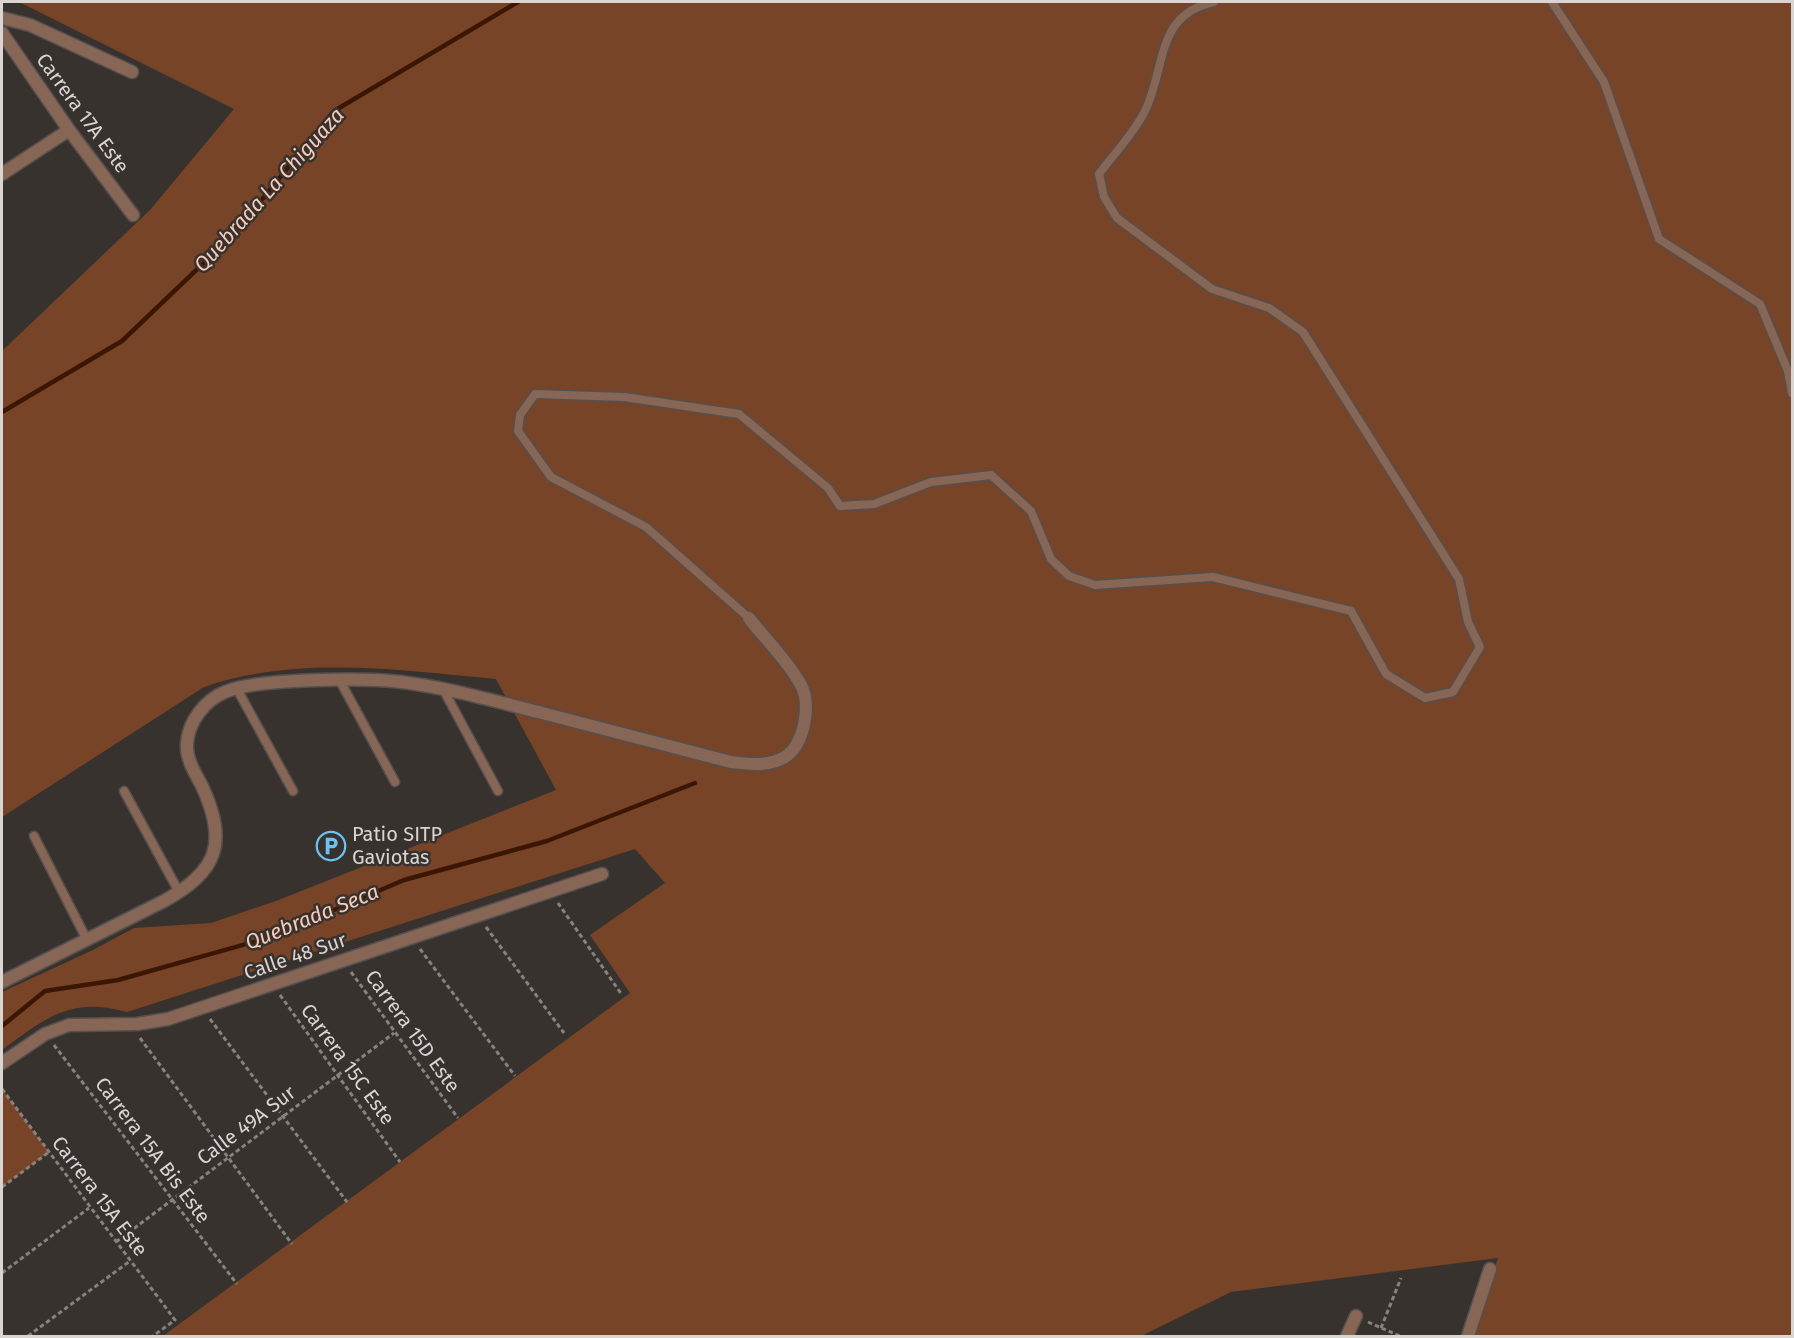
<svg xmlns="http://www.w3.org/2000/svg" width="1794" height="1338" viewBox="0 0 1794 1338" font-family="'Fira Sans',sans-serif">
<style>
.green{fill:#784428}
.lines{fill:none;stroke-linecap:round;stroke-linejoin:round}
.stream{stroke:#3b1703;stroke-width:4.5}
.service-casing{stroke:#554f4d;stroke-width:11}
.minor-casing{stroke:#554f4d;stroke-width:15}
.path{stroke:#878280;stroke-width:3;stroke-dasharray:4.5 3;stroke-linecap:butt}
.service{stroke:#876656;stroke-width:8}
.minor{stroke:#876656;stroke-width:12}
.labels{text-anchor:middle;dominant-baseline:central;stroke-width:5;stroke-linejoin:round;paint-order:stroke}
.street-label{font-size:20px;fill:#d9d5d3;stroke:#38322f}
.poi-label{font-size:20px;fill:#d9d5d3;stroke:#38322f;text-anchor:start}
.water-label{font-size:21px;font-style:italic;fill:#f6ccb8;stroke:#38322f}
</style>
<rect width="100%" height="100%" fill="#38322f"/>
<!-- green -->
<path class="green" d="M19,2H1792V1336H1471L1498,1258L1231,1292L1141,1336H163L630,993L590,935L665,883L635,849L127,1012C71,996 45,1018 2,1050V992L93,950L134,928L211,923L276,901L556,790L496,679C399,670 297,655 204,687L2,817V351L150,210L234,109Z
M2,1089L49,1152L2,1187Z"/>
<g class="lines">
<!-- stream -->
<path class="stream" d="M2,412L122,341L234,234L334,111L518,2
M2,1026L45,991L118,980L271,937L404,880L547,841L695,783"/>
<!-- service casing -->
<g class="service-casing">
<path id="service" d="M1552,2L1604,82L1659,239L1760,304L1788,371L1792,393
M749,618L646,527L551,477L518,431L520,415L535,394L624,397L739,414L828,488L840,506L874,504L931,482L991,475L1031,511L1051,559L1069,576L1095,585L1213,577L1351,611L1386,674L1425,698L1453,692L1480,647L1468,622L1459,579L1303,332L1269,308L1212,289L1117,218L1104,197L1099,174C1114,154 1134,133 1145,111C1166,69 1155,14 1214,2
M340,681L395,782
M237,689L293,791
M443,689L498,791
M124,791L179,892
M34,836L87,940"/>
</g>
<!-- minor casing -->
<g class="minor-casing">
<path id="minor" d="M2,18L30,25L132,72
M2,33L69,130L133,215
M2,174L69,130
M2,982L164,901C218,871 228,843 202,786C195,773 186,759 187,744C188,722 205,700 225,692C256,678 365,678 401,682C450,688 498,702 546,714C608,730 669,746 731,762C749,764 768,767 785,757C805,744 811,704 801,685C788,661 765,639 749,618
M2,1063L45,1034L69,1025L137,1024L168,1019L602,874
M1347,1336L1356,1316
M1468,1336L1490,1269"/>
</g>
<!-- path -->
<path class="path" d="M558,903L622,995
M486,927L564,1033
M420,949L515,1076
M351,972L458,1118
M280,995L400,1162
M210,1019L347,1202
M140,1038L292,1244
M54,1045L237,1284
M2,1089L175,1320L153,1336
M2,1187L49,1152
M116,1242L394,1033
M2,1273L89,1208
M1368,1322L1400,1336
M1381,1328L1401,1278
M28,1336L130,1261"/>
<!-- service -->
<use href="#service" class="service"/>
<!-- minor -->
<use href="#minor" class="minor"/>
</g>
<!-- icons -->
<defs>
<g id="parking-ring" transform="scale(1.5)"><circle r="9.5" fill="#38322f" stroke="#6dc2f3" stroke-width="1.5"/><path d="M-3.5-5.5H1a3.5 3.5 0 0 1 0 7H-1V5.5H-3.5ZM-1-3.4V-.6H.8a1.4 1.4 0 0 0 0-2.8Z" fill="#6dc2f3"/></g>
</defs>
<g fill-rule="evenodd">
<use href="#parking-ring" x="331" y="846"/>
</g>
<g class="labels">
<!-- street labels -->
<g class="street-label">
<text transform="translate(83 113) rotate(54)">Carrera 17A Este</text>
<text transform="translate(295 956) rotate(-19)">Calle 48 Sur</text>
<text transform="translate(413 1031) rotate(54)">Carrera 15D Este</text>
<text transform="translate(348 1064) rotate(54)">Carrera 15C Este</text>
<text transform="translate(246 1125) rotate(-37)">Calle 49A Sur</text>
<text transform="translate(153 1150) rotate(53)">Carrera 15A Bis Este</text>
<text transform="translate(100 1196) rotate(53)">Carrera 15A Este</text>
</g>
<!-- poi labels -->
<g class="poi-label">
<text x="352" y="834">Patio SITP<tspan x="352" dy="23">Gaviotas</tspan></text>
</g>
<!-- water labels -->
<g class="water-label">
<text transform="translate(269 190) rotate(-48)">Quebrada La Chiguaza</text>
<text transform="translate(312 917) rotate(-22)">Quebrada Seca</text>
</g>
</g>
<!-- border -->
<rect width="1794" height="1338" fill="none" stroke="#d9d5d3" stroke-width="6"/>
</svg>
